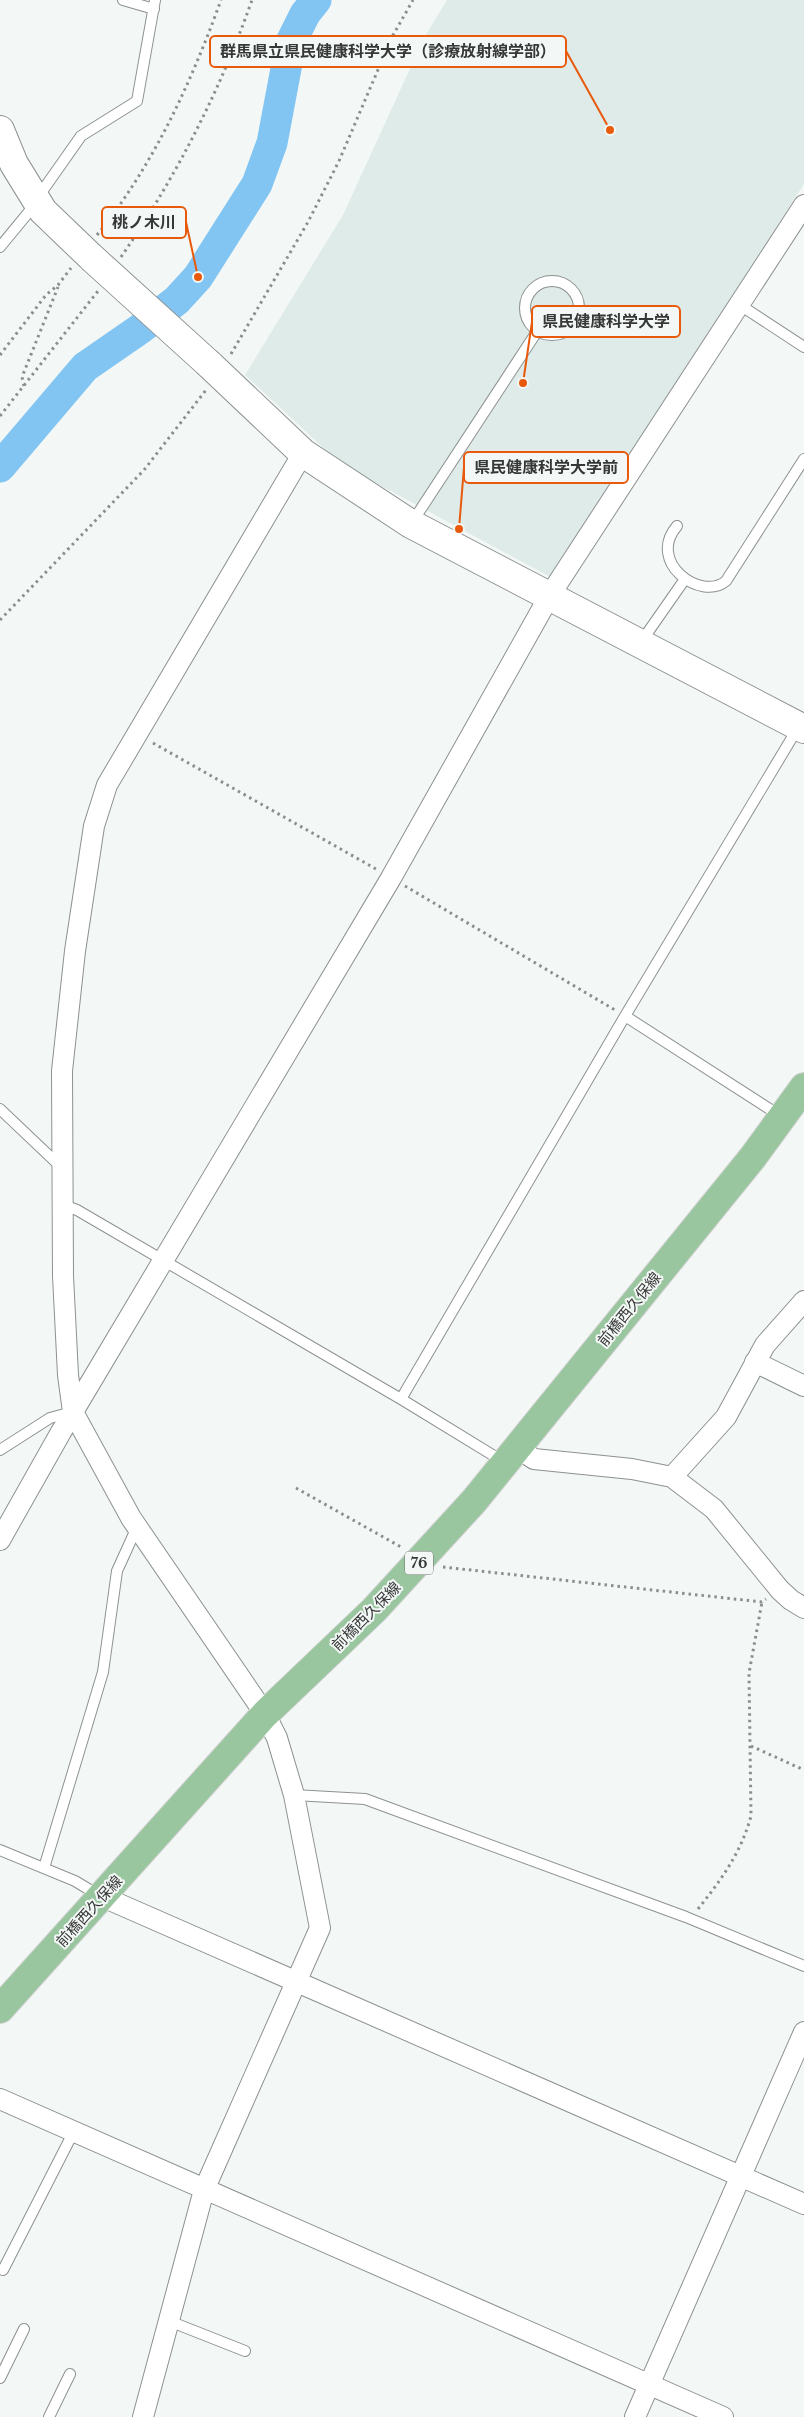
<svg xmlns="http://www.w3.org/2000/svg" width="804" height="2417" viewBox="0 0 804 2417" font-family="'Libre Baskerville','Noto Sans JP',serif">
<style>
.built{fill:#dfebe8}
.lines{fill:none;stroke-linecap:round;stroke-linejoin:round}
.river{stroke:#83c5f2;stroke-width:31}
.lane-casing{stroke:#8d9190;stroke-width:12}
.street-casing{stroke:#8d9190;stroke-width:22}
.secondary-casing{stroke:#8d9190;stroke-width:30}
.primary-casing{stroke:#d3d3d3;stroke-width:30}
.path{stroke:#8b8e8d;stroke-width:3;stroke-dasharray:2.5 4;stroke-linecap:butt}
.lane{stroke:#fff;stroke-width:10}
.street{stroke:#fff;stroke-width:20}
.secondary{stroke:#fff;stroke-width:28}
.primary{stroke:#99c69e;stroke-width:28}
.secondary-bridge-casing{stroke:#8d9190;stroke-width:30;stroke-linecap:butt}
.secondary-bridge{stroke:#fff;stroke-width:28}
.labels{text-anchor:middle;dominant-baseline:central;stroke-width:4;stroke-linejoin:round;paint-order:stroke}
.shield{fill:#f3f8f6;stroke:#6f7170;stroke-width:1}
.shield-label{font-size:14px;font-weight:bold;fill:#363737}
.street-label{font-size:15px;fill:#363737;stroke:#f3f8f6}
.leader{fill:none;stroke:#e8590c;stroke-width:2}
.callout-dot{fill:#e8590c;stroke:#f3f8f6;stroke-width:2}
.callout{fill:#f3f8f6;stroke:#e8590c;stroke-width:2}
.callout-label{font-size:16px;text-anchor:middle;font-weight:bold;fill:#363737}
</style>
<rect width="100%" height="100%" fill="#f3f8f6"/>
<!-- built -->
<path class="built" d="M447,0H804V184L550,577L363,476L331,455L245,375L343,215L424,38Z"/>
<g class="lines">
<!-- river -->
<path class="river" d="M0,467L85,367L140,329L177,300L198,277L257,184L272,143L291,42L305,14L316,0"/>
<!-- lane casing -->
<g class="lane-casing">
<path id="lane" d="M123,0L154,9
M0,247L37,202L43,190L81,136L137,101L155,0
M525 308a27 27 0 1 1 54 0a27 27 0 1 1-54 0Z
M740,305L804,347
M411,524L538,330
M677,526C646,562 701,602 726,581L804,459
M641,642L685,579
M625,1016L782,1117
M0,1109L61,1167
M63,1205L77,1210L401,1399L504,1462
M401,1399L625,1016L799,726
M0,1450L50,1418L72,1412
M294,1795L365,1799L686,1917L804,1966
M0,1850L75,1881L100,1896
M44,1868L103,1672L117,1571L137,1527
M3,2270L73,2133
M169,2321L245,2351
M0,2378L24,2329
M49,2417L70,2374"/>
</g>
<!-- street casing -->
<g class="street-casing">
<path id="street" d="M755,1362L804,1386
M516,1447L534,1459L632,1469L672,1477L714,1509L780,1590L791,1600L804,1608
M672,1477L726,1417L765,1345L804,1301
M0,1540L61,1432L391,878L550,595L804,205
M103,1897L804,2204
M0,2099L723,2417
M143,2417L204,2190L320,1928L294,1795L277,1738L265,1714L131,1518L73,1412L68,1375L63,1276L62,1071L75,951L94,826L107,785L303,453
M635,2417L804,2032"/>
</g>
<!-- secondary casing -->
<g class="secondary-casing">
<path id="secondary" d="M0,130L14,164L43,211L92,258
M209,364L303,453L411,524L804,729"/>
</g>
<!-- primary casing -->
<g class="primary-casing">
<path id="primary" d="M0,2009L265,1714L374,1610L474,1501L753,1157L804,1087"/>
</g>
<!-- path -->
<path class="path" d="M97,235C153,166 191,83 221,0
M121,257C176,177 220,91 252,0
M231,354L308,222L339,161L392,37L413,0
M0,355L46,295L58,285L71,268
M24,386L22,377L58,287
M0,416L98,291
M0,620L144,470L206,390
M153,743L376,869
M405,886L615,1010
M296,1488L401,1547
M443,1567L762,1602L766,1599
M751,1746L804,1770
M698,1909C721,1880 741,1853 751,1816L749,1673L762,1602"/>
<!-- lane -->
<use href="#lane" class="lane"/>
<!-- street -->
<use href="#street" class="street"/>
<!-- secondary -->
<use href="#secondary" class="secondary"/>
<!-- primary -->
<use href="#primary" class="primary"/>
<!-- secondary-bridge casing -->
<g class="secondary-bridge-casing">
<path id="secondary-bridge" d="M92,258L209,364"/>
</g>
<!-- secondary-bridge -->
<use href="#secondary-bridge" class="secondary-bridge"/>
</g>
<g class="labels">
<!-- shield labels -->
<rect class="shield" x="405" y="1551.5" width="28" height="23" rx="4"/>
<g class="shield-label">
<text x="419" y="1563">76</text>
</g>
<!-- street labels -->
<g class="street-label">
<text transform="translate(629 1309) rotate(-51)">前橋西久保線</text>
<text transform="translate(366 1616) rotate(-45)">前橋西久保線</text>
<text transform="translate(89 1911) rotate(-48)">前橋西久保線</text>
</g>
</g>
<!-- callouts -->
<path class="leader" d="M610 130L566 51M198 277L186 222M523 383L532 322M459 529L464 467"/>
<g class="callout-dot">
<circle cx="610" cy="130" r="5"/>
<circle cx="198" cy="277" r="5"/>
<circle cx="523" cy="383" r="5"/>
<circle cx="459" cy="529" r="5"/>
</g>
<g class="callout">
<rect x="210" y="36" width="356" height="31" rx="5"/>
<rect x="102" y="207" width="84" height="31" rx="5"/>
<rect x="532" y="306" width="148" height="31" rx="5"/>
<rect x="464" y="452" width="164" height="31" rx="5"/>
</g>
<g class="callout-label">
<text x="388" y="57">群馬県立県民健康科学大学（診療放射線学部）</text>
<text x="144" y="228">桃ノ木川</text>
<text x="606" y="327">県民健康科学大学</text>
<text x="546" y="473">県民健康科学大学前</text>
</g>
</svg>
